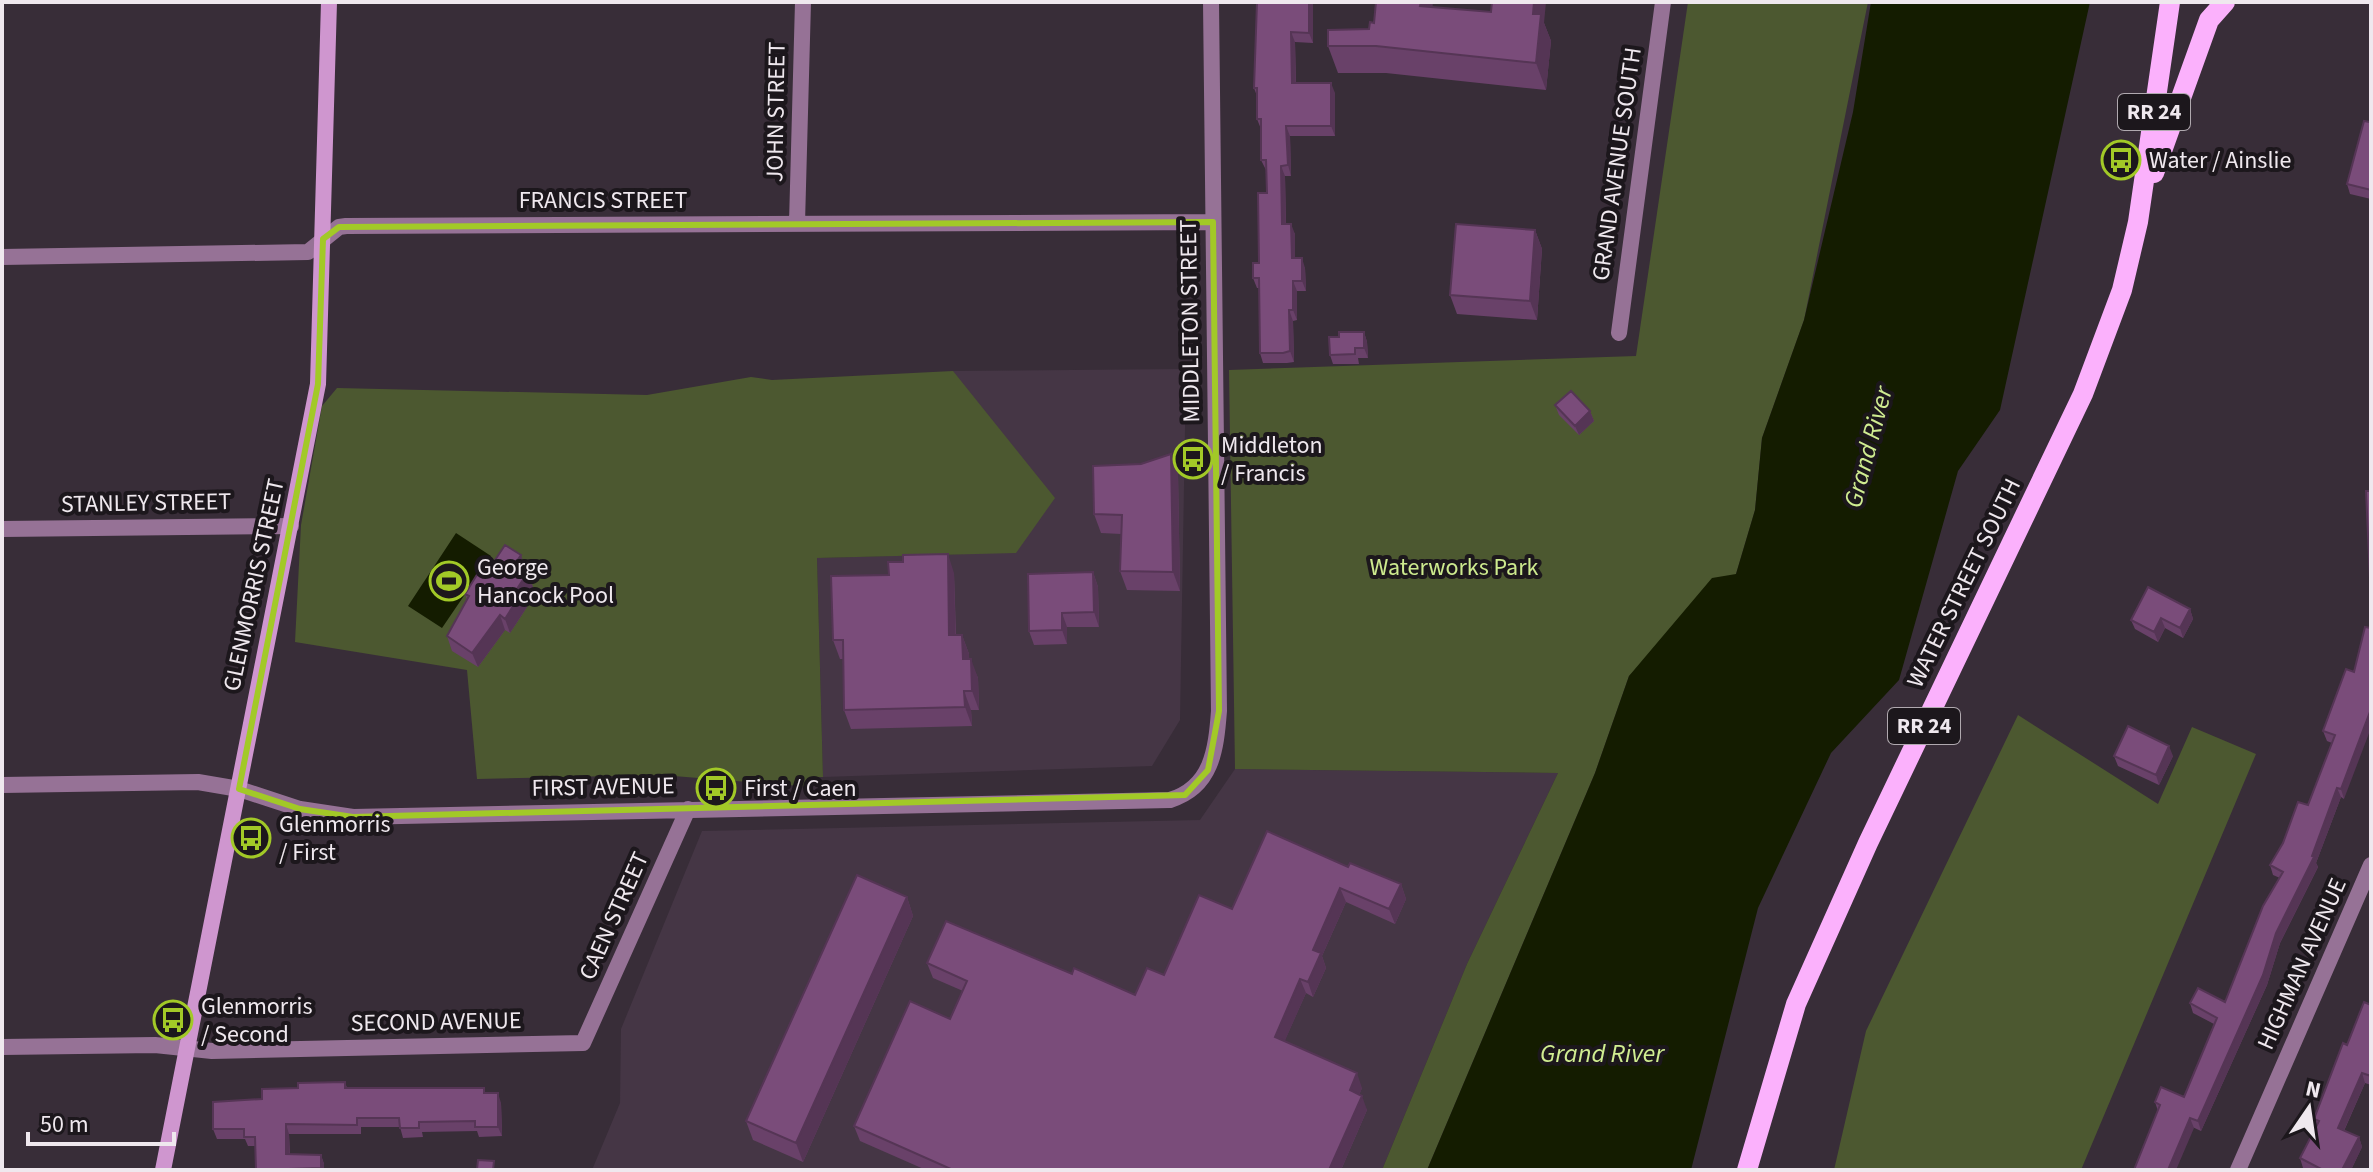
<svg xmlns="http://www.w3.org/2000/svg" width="2373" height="1172" viewBox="0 0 2373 1172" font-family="'Source Sans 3',sans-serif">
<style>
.built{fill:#453645}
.green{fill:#4c5830}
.water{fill:#141c00}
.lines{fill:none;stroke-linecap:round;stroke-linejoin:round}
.street{stroke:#967296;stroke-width:16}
.secondary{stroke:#cf96cf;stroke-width:16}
.primary{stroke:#fbb1fc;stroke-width:20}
.wall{fill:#694169}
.shaded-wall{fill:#553555}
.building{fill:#7a4c7a;stroke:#553555;stroke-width:2}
.marked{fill:none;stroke:#a2c927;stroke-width:6;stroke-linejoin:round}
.labels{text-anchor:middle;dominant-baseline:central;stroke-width:8;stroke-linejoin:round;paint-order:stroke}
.shield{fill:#1c171c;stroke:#b0a9af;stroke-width:2}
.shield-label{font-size:22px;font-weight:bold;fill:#efe8ee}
.street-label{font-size:24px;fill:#efe8ee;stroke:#1c171c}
.poi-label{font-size:24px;fill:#efe8ee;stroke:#1c171c;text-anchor:start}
.park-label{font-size:24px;fill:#cdea8e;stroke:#1c171c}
.water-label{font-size:26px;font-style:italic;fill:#d0ed91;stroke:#1c171c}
</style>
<rect width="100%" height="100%" fill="#382d38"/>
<!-- built -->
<path class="built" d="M1186,369L1180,720L1152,766L823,777L817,558L963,554L953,371Z
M1235,769L1558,773L1467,964L1382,1170H592L620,1103L621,1029L702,831L1200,820Z"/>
<!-- green -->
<path class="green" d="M1688,2H1868L1804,320L1762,438L1755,510L1736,574L1629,676L1595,773L1427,1170H1382L1467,964L1558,773L1235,769L1229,370L1636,356Z
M953,371L1055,498L1016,553L817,558L823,777H812L813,787L661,775L477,779L467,670L295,642L301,525L322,406L337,388L647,395L751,377L772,380Z
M2018,715L2158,804L2192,727L2256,754L2081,1170H1834L1866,1031Z"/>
<!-- water -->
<path class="water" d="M1871,2H2090L2000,410L1958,471L1899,680L1831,753L1758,908L1691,1170H1427L1595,773L1629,676L1712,578L1736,574L1755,510L1762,438L1804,320L1853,112Z
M456,533L491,556L442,628L408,606Z"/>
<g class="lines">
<!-- street -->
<path class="street" d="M797,223L803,2
M2,257L308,252L339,227L346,226L1213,222
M1619,333L1663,2
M2,529L291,526
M2,785L198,782L239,789L300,809L353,817L1170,800C1212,787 1216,750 1219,711L1211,2
M2,1047L155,1045L212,1051L583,1043L688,809
M2238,1170L2371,865"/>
<!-- secondary -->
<path class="secondary" d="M163,1170L318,384L329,2"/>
<!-- primary -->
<path class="primary" d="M2154,173L2209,20L2225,2
M1747,1170L1796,1004L1868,843L2083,394L2122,290L2138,222L2170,2"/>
</g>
<!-- wall -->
<path class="wall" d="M1257,2H1313V43L1295,42L1296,83L1335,93V136H1290L1291,176H1285L1286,224L1295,234V258L1305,268L1306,291H1297V320L1293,321L1294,362L1287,363H1263L1260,353L1259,288H1257L1253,278L1259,263L1267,193L1266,170L1261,160V129L1257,119V96L1254,88Z
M1432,7L1544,23L1551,41L1546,90L1386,73H1338L1328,46L1369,29L1374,23Z
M2371,116V199L2350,194L2347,184Z
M1535,230L1542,249L1537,320L1457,314L1450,295Z
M1364,332L1367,342L1368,358H1358L1359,364H1333L1330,355L1339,337Z
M1555,405L1590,411L1594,421L1579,435L1559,415Z
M1178,473L1180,591L1127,590L1120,571L1121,534L1101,533L1094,514Z
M489,569L526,570L533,587L525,600L527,607L510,633L505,630L478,667L452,651L447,636L467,600L465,594Z
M1093,572L1098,587L1099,627H1067V644L1034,645L1029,631Z
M954,573L956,635H962L969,654V659L978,678L979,710H971L972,726L851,729L844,710L843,659H840L833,640Z
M2190,609L2193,619L2183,638L2165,628L2158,642L2135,629L2131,620Z
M2354,672L2344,799L2341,797L2316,863L2318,867L2280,943L2267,985L2201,1131L2158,1111L2155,1102L2184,1097L2214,1024L2193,1013L2190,1003L2225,1002L2280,878L2273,875L2270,865L2308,805L2332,743L2327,741L2323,731Z
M2114,756H2173L2159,785L2118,766Z
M1348,867L1401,884L1406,899L1395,924L1346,902L1322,956L1326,968L1313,997L1306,993L1284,1042L1362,1088L1359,1095L1367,1110L1341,1170H926L860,1141L854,1126L950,1019L963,991L933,978L927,963L1072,974L1135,995L1164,975L1232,909Z
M907,897L913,916L803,1162L753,1140L746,1121Z
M2371,1005V1085L2365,1083L2344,1131L2359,1137L2362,1147L2351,1170H2308L2303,1168L2300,1158L2316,1126L2314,1119L2347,1045Z
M345,1082L347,1088L486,1093L501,1103L502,1136L479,1137L477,1131L422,1132L423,1137L403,1138L400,1127H361V1134H289L290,1154L321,1155L324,1164V1170H256L255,1146H248L245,1139H217L213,1129L298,1088Z"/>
<!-- shaded-wall -->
<path class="shaded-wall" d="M1309,2H1313V43L1309,33Z
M1421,2H1433L1430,33L1420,6Z
M1534,2H1546L1544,23L1551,41L1546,90L1536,63L1533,14Z
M1291,32L1295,42L1296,94L1292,83Z
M1331,83L1335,93V136L1331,126Z
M1286,126L1290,136L1291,176L1288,165Z
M1281,166L1285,176L1286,234L1282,224Z
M1291,224L1295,234V268L1292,258Z
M1535,230L1542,249L1537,320L1530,301Z
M1302,258L1305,268L1306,291L1302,281Z
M1293,281L1297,291V320L1293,310Z
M1289,310L1293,321L1294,362L1290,351Z
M1364,332L1367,342L1368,358L1364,348Z
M1590,411L1594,421L1579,435L1575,426Z
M1171,454L1178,473L1180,591L1173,572Z
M948,554L954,573L956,654L949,635Z
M521,555L526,570L521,579L515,564Z
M528,572L533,587L525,600L527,607L510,633L505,619L517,589Z
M1093,572L1098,587L1099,627L1094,612Z
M2190,609L2193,619L2183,638L2180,628Z
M1062,613L1067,627V644L1062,630Z
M500,615L505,630L478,667L472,653Z
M2161,618L2165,628L2158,642L2154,632Z
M962,635L969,654L970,678L963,659Z
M971,659L978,678L979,710L972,691Z
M964,691L971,710L972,726L965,707Z
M2371,709V728L2344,799L2341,789Z
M2169,746L2173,756L2159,785L2156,775Z
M2337,788L2341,797L2316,863L2318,867L2280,943L2267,985L2201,1131L2198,1121L2276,933L2312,856Z
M1401,884L1406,899L1395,924L1389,909Z
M1340,888L1346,902L1322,956L1326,968L1313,997L1308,982L1313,950Z
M907,897L913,916L803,1162L796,1143Z
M1300,979L1306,993L1280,1052L1275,1037Z
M1357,1073L1362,1088L1355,1105L1350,1090Z
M2362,1073L2365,1083L2341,1137L2338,1128Z
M498,1093L501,1103L502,1136L498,1127Z
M1362,1096L1367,1110L1341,1170H1329Z
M2190,1118L2194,1128L2176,1170H2168Z
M286,1124L289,1134L290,1164L286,1154Z
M2359,1137L2362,1147L2351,1170H2342Z
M321,1155L324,1164V1170H322L321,1168Z"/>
<!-- building -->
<path class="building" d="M1257,2H1309V33L1291,32L1292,83H1331V126H1286L1288,165L1281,166L1282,224H1291L1292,258H1302V281H1293V310H1289L1290,351L1283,353H1260L1259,278H1253V263H1259L1258,193H1267L1266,160H1261V119H1257V88H1254Z
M1376,2H1421L1420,6L1491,12L1492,2H1534L1533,14H1541L1536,63L1376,46H1328V30L1369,29L1370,22L1374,23Z
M2371,116V190L2347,184L2364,121L2370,122Z
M1456,224L1535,230L1530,301L1450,295Z
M1339,332H1364V348H1355V354L1330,355L1329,337H1339Z
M1571,391L1590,411L1575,426L1555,405Z
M1171,454L1173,572L1120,571L1122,515L1094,514L1093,466L1141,464Z
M2366,491H2371V578H2370Z
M505,545L521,555L515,564L528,572L517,589L522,592L505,619L500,615L472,653L447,636L469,596L465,594L483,565L489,569Z
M948,554L949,635H962L963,659H971L972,691H964L965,707L844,710L843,640H833L831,576L889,575L888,562H903V555Z
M1093,572L1094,612L1062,613V630L1029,631L1028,574Z
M2148,587L2190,609L2180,628L2161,618L2154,632L2131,620Z
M2365,627L2371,628V709L2341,789L2337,788L2312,856L2314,857L2276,933L2263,975L2198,1121L2190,1118L2168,1170H2134L2160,1105L2155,1102L2161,1087L2184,1097L2217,1018L2190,1003L2198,988L2225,1002L2263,906L2283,872L2270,865L2283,843L2298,802L2308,805L2335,735L2323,731L2346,669L2354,672Z
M2128,726L2169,746L2156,775L2114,756Z
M1267,831L1348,867L1350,863L1401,884L1389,909L1340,888L1313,950L1321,953L1308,982L1300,979L1275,1037L1357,1073L1350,1090L1362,1096L1329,1170H953L854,1126L910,1001L950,1019L967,981L927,963L946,921L1072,974L1074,968L1135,995L1147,968L1164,975L1199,895L1232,909Z
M857,875L907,897L796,1143L746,1121Z
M2364,1002L2371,1005V1076L2362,1073L2338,1128L2359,1137L2342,1170H2323L2300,1158L2319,1121L2314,1119L2343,1043L2347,1045Z
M345,1082V1088H484V1093H498V1127H475V1121L419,1122V1128H400L399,1118H357V1125L286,1124V1154L321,1155V1168L256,1170L255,1137H244V1129H213V1102L262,1099V1089L298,1088V1083Z
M478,1160L494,1161L493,1170H477Z"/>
<!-- marked area -->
<path class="marked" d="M1213,222L1219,711L1208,770L1185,795L353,817L300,809L239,789L318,384L323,239L339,227Z"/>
<!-- icons -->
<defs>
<g id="bus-ring" transform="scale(2)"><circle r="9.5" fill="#1c171c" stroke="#a2c927" stroke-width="1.5"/><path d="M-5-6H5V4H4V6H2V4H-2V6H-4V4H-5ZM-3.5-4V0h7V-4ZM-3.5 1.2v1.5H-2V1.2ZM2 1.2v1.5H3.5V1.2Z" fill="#a2c927"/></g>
<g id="stadium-ring" transform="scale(2)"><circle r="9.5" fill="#1c171c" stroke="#a2c927" stroke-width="1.5"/><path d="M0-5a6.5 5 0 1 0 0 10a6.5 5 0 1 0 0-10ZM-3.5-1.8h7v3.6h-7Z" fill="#a2c927"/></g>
</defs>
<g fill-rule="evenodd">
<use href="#bus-ring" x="2121" y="160"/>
<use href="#bus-ring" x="1193" y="459"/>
<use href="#stadium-ring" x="449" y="581"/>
<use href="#bus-ring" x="716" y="788"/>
<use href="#bus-ring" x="251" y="838"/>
<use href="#bus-ring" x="173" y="1020"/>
</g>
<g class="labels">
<!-- shield labels -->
<g class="shield">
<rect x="2118" y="94" width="72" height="36" rx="6"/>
<rect x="1888" y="708" width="72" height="36" rx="6"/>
</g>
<g class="shield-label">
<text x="2154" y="112">RR 24</text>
<text x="1924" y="726">RR 24</text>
</g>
<!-- street labels -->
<g class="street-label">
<text transform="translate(776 112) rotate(-89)">JOHN STREET</text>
<text transform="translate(1617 164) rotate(-82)">GRAND AVENUE SOUTH</text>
<text x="603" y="200">FRANCIS STREET</text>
<text transform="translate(1190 321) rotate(-91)">MIDDLETON STREET</text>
<text transform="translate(146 503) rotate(-1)">STANLEY STREET</text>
<text transform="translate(1964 583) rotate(-64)">WATER STREET SOUTH</text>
<text transform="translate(254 585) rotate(-78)">GLENMORRIS STREET</text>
<text transform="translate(603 787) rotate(-1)">FIRST AVENUE</text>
<text transform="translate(614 916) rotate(-66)">CAEN STREET</text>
<text transform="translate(2302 964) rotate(-66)">HIGHMAN AVENUE</text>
<text transform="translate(436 1022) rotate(-1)">SECOND AVENUE</text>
</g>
<!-- poi labels -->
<g class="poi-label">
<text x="2149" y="160">Water / Ainslie</text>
<text x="1221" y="445">Middleton<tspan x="1221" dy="28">/ Francis</tspan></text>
<text x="477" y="567">George<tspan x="477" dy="28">Hancock Pool</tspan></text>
<text x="744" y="788">First / Caen</text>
<text x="279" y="824">Glenmorris<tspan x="279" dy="28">/ First</tspan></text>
<text x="201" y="1006">Glenmorris<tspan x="201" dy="28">/ Second</tspan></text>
</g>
<!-- park labels -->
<g class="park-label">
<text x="1454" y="567">Waterworks Park</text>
</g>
<!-- water labels -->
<g class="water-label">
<text transform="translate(1868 447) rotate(-75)">Grand River</text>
<text x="1602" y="1053">Grand River</text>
</g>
</g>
<!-- border -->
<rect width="2373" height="1172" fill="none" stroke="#efe8ee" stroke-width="8"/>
<!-- north arrow -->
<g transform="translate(2309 1108) rotate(13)" stroke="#1c171c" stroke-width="6" paint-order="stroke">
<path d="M0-6L14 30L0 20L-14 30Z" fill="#efe8ee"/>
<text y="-12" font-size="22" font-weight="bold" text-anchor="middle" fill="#efe8ee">N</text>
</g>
<!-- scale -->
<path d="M28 1132v12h146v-12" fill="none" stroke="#efe8ee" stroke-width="4"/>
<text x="40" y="1132" font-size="24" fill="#efe8ee" stroke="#1c171c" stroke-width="6" paint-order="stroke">50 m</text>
</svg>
